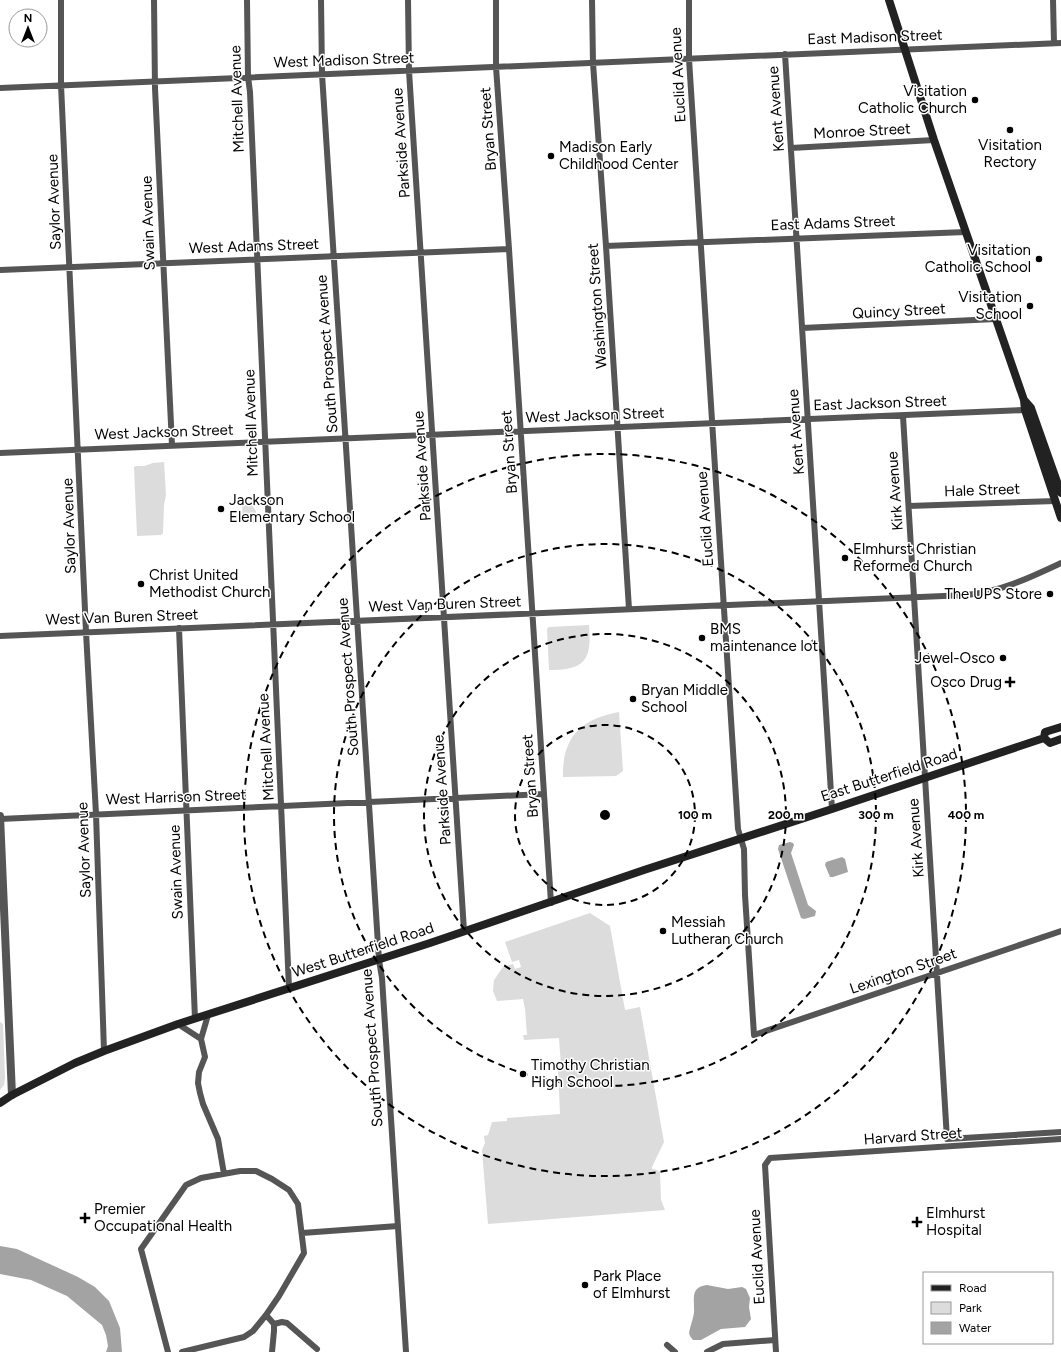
<svg xmlns="http://www.w3.org/2000/svg" width="1061" height="1352" viewBox="0 0 1061 1352" font-family="Figtree,sans-serif">
<style>
.green{fill:#dcdcdc}
.water{fill:#a3a3a3}
.lines{fill:none;stroke-linecap:round;stroke-linejoin:round}
.minor{stroke:#555;stroke-width:6}
.tertiary{stroke:#555;stroke-width:8}
.secondary{stroke:#222;stroke-width:8}
.ring{fill:none;stroke:#000;stroke-width:2;stroke-dasharray:7 5}
.poi-dot{fill:#000;stroke:#fff;stroke-width:1.5}
.labels{text-anchor:middle;dominant-baseline:central;stroke-width:3;stroke-linejoin:round;paint-order:stroke}
.street-label{font-size:15px;fill:#000;stroke:#fff}
.poi-label{font-size:15px;fill:#000;stroke:#fff;text-anchor:start}
.centre{fill:#000;stroke:#fff;stroke-width:2}
.ring-label{font-size:12px;text-anchor:middle;font-weight:bold;fill:#000;stroke:#fff;stroke-width:3;stroke-linejoin:round;paint-order:stroke}
</style>
<rect width="100%" height="100%" fill="#fff"/>
<!-- green -->
<path class="green" d="M164,462L166,495L164,505L163,533L161,535L137,536L134,467L136,466H144L153,463Z
M242,504H251L256,511V523H243Z
M589,625C592,660 585,670 549,670L547,629L549,627Z
M619,712L623,771L616,776L563,777C562,737 581,719 619,712Z
M590,913L610,926L625,1010L640,1007L664,1142L652,1167V1169L657,1170L660,1172L661,1200L665,1210L488,1224L482,1150L485,1143L484,1136L488,1135L492,1122L507,1121V1118L560,1114L558,1067L561,1066L559,1038L524,1040L523,1035H527L525,1009L523,999L497,1001L493,991L494,980L503,967L513,964L515,969L521,967L519,960L512,962L505,942Z
M0,1022L3,1024L5,1078L4,1085L0,1090Z"/>
<!-- water -->
<path class="water" d="M790,842L793,843L794,845L791,853L808,905L816,911L815,916L804,919L801,918L778,849L779,845Z
M842,857L845,859L848,872L833,877H830L825,865L826,862Z
M0,1246L17,1249L78,1277L95,1287L109,1301L120,1328L122,1352H106L108,1346L106,1335L102,1325L67,1296L31,1280L0,1274Z
M707,1285L728,1289L742,1287L746,1289L750,1298L749,1307L751,1319L745,1327L721,1329L701,1340H693L690,1336L689,1333C690,1326 693,1320 694,1313C695,1301 689,1287 707,1285Z"/>
<g class="lines">
<!-- minor -->
<path class="minor" d="M61,0V85L86,632L96,814L104,1051
M154,0L155,88L172,445
M247,0L248,77L250,92L289,988
M321,0L322,74L379,960L382,978L406,1352
M408,0L409,71L464,931
M496,0V67L509,249L551,903
M592,0L593,63L606,246L629,609
M689,0V59L738,829L744,849L745,895L754,1035L1061,931
M1053,0L1054,43
M785,54L832,809
M0,88L1061,43
M791,148L934,140
M606,246L966,232
M0,270L509,249
M802,328L996,319
M903,416L947,1139L1061,1132
M0,453L1025,410
M909,506L1056,501
M179,628L195,1019
M0,636L967,595C1002,591 1029,578 1061,563
M0,819C181,809 363,804 544,794
M208,1015L201,1039L205,1057L199,1072L198,1083L200,1093L203,1104L218,1139L224,1174
M178,1024L201,1039
M302,1233L398,1226
M266,1315L274,1324V1331L272,1352
M274,1324L282,1322L287,1323L317,1349
M667,1345L675,1352
M168,1352L141,1249L186,1185L201,1178L240,1171H256L272,1179L289,1190L298,1204L304,1253L279,1296L266,1315L253,1331L244,1337L182,1352
M707,1352L723,1344L775,1340
M776,1352L765,1165L770,1158L1061,1139"/>
<!-- tertiary -->
<path class="tertiary" d="M0,816L12,1095"/>
<!-- secondary -->
<path class="secondary" d="M889,0L934,140L1024,400L1025,410L1061,518
M1024,400L1031,408L1061,493
M1044,738L1045,732L1061,727
M1044,738L1050,743L1061,739
M0,1103L12,1095L75,1063L104,1051L178,1024L430,943L644,870L832,809L1044,738"/>
</g>
<!-- distance rings -->
<g class="ring">
<circle cx="605" cy="815" r="90"/>
<circle cx="605" cy="815" r="181"/>
<circle cx="605" cy="815" r="271"/>
<circle cx="605" cy="815" r="361"/>
</g>
<!-- markers -->
<g class="poi-dot">
<circle cx="975" cy="100" r="4"/>
<circle cx="1010" cy="130" r="4"/>
<circle cx="551" cy="156" r="4"/>
<circle cx="1039" cy="259" r="4"/>
<circle cx="1030" cy="306" r="4"/>
<circle cx="221" cy="509" r="4"/>
<circle cx="845" cy="558" r="4"/>
<circle cx="141" cy="584" r="4"/>
<circle cx="1050" cy="594" r="4"/>
<circle cx="702" cy="638" r="4"/>
<circle cx="1003" cy="658" r="4"/>
<path d="M1008 676h4v4h4v4h-4v4h-4v-4h-4v-4h4z"/>
<circle cx="633" cy="699" r="4"/>
<circle cx="663" cy="931" r="4"/>
<circle cx="523" cy="1074" r="4"/>
<path d="M83 1212h4v4h4v4h-4v4h-4v-4h-4v-4h4z"/>
<path d="M915 1216h4v4h4v4h-4v4h-4v-4h-4v-4h4z"/>
<circle cx="585" cy="1285" r="4"/>
</g>
<g class="labels">
<!-- street labels -->
<g class="street-label">
<text transform="translate(875 37) rotate(-2)">East Madison Street</text>
<text transform="translate(344 60) rotate(-2)">West Madison Street</text>
<text transform="translate(678 75) rotate(-93)">Euclid Avenue</text>
<text transform="translate(237 99) rotate(-92)">Mitchell Avenue</text>
<text transform="translate(776 109) rotate(-94)">Kent Avenue</text>
<text transform="translate(488 129) rotate(-94)">Bryan Street</text>
<text transform="translate(862 131) rotate(-3)">Monroe Street</text>
<text transform="translate(401 143) rotate(-94)">Parkside Avenue</text>
<text transform="translate(54 202) rotate(-92)">Saylor Avenue</text>
<text transform="translate(148 223) rotate(-92)">Swain Avenue</text>
<text transform="translate(833 223) rotate(-2)">East Adams Street</text>
<text transform="translate(254 246) rotate(-2)">West Adams Street</text>
<text transform="translate(597 306) rotate(-94)">Washington Street</text>
<text transform="translate(899 311) rotate(-3)">Quincy Street</text>
<text transform="translate(327 354) rotate(-94)">South Prospect Avenue</text>
<text transform="translate(880 403) rotate(-2)">East Jackson Street</text>
<text transform="translate(595 415) rotate(-2)">West Jackson Street</text>
<text transform="translate(251 423) rotate(-92)">Mitchell Avenue</text>
<text transform="translate(164 432) rotate(-2)">West Jackson Street</text>
<text transform="translate(796 432) rotate(-94)">Kent Avenue</text>
<text transform="translate(509 452) rotate(-94)">Bryan Street</text>
<text transform="translate(422 466) rotate(-94)">Parkside Avenue</text>
<text transform="translate(982 490) rotate(-2)">Hale Street</text>
<text transform="translate(895 491) rotate(-94)">Kirk Avenue</text>
<text transform="translate(705 519) rotate(-94)">Euclid Avenue</text>
<text transform="translate(69 526) rotate(-92)">Saylor Avenue</text>
<text transform="translate(445 604) rotate(-2)">West Van Buren Street</text>
<text transform="translate(122 617) rotate(-2)">West Van Buren Street</text>
<text transform="translate(348 677) rotate(-94)">South Prospect Avenue</text>
<text transform="translate(266 747) rotate(-93)">Mitchell Avenue</text>
<text transform="translate(889 775) rotate(-18)">East Butterfield Road</text>
<text transform="translate(530 776) rotate(-94)">Bryan Street</text>
<text transform="translate(442 790) rotate(-94)">Parkside Avenue</text>
<text transform="translate(176 797) rotate(-2)">West Harrison Street</text>
<text transform="translate(916 838) rotate(-94)">Kirk Avenue</text>
<text transform="translate(84 850) rotate(-92)">Saylor Avenue</text>
<text transform="translate(176 872) rotate(-92)">Swain Avenue</text>
<text transform="translate(363 950) rotate(-18)">West Butterfield Road</text>
<text transform="translate(903 971) rotate(-19)">Lexington Street</text>
<text transform="translate(372 1048) rotate(-94)">South Prospect Avenue</text>
<text transform="translate(913 1136) rotate(-4)">Harvard Street</text>
<text transform="translate(757 1257) rotate(-93)">Euclid Avenue</text>
</g>
<!-- poi labels -->
<g class="poi-label">
<text x="967" y="91" text-anchor="end">Visitation<tspan x="967" dy="17">Catholic Church</tspan></text>
<text x="1010" y="145" text-anchor="middle">Visitation<tspan x="1010" dy="17">Rectory</tspan></text>
<text x="559" y="147">Madison Early<tspan x="559" dy="17">Childhood Center</tspan></text>
<text x="1031" y="250" text-anchor="end">Visitation<tspan x="1031" dy="17">Catholic School</tspan></text>
<text x="1022" y="297" text-anchor="end">Visitation<tspan x="1022" dy="17">School</tspan></text>
<text x="229" y="500">Jackson<tspan x="229" dy="17">Elementary School</tspan></text>
<text x="853" y="549">Elmhurst Christian<tspan x="853" dy="17">Reformed Church</tspan></text>
<text x="149" y="575">Christ United<tspan x="149" dy="17">Methodist Church</tspan></text>
<text x="1042" y="594" text-anchor="end">The UPS Store</text>
<text x="710" y="629">BMS<tspan x="710" dy="17">maintenance lot</tspan></text>
<text x="995" y="658" text-anchor="end">Jewel-Osco</text>
<text x="1002" y="682" text-anchor="end">Osco Drug</text>
<text x="641" y="690">Bryan Middle<tspan x="641" dy="17">School</tspan></text>
<text x="671" y="922">Messiah<tspan x="671" dy="17">Lutheran Church</tspan></text>
<text x="531" y="1065">Timothy Christian<tspan x="531" dy="17">High School</tspan></text>
<text x="94" y="1209">Premier<tspan x="94" dy="17">Occupational Health</tspan></text>
<text x="926" y="1213">Elmhurst<tspan x="926" dy="17">Hospital</tspan></text>
<text x="593" y="1276">Park Place<tspan x="593" dy="17">of Elmhurst</tspan></text>
</g>
</g>
<circle cx="605" cy="815" r="6" class="centre"/>
<g class="ring-label">
<text x="695" y="819">100 m</text>
<text x="786" y="819">200 m</text>
<text x="876" y="819">300 m</text>
<text x="966" y="819">400 m</text>
</g>
<!-- legend -->
<rect x="923" y="1272" width="130" height="72" fill="#ffffff" stroke="#999999"/>
<rect x="931" y="1285" width="20" height="6" fill="#222222" stroke="#999999"/>
<text x="959" y="1292" font-size="12" fill="#000000">Road</text>
<rect x="931" y="1302" width="20" height="12" fill="#dcdcdc" stroke="#999999"/>
<text x="959" y="1312" font-size="12" fill="#000000">Park</text>
<rect x="931" y="1322" width="20" height="12" fill="#a3a3a3" stroke="#999999"/>
<text x="959" y="1332" font-size="12" fill="#000000">Water</text>
<!-- north arrow -->
<g transform="translate(28 28)"><circle r="19" fill="#ffffff" stroke="#999999"/>
<path d="M0-3L7 15L0 10L-7 15Z" fill="#000000"/>
<text y="-6" font-size="11" font-weight="bold" text-anchor="middle" fill="#000000">N</text>
</g>
</svg>
